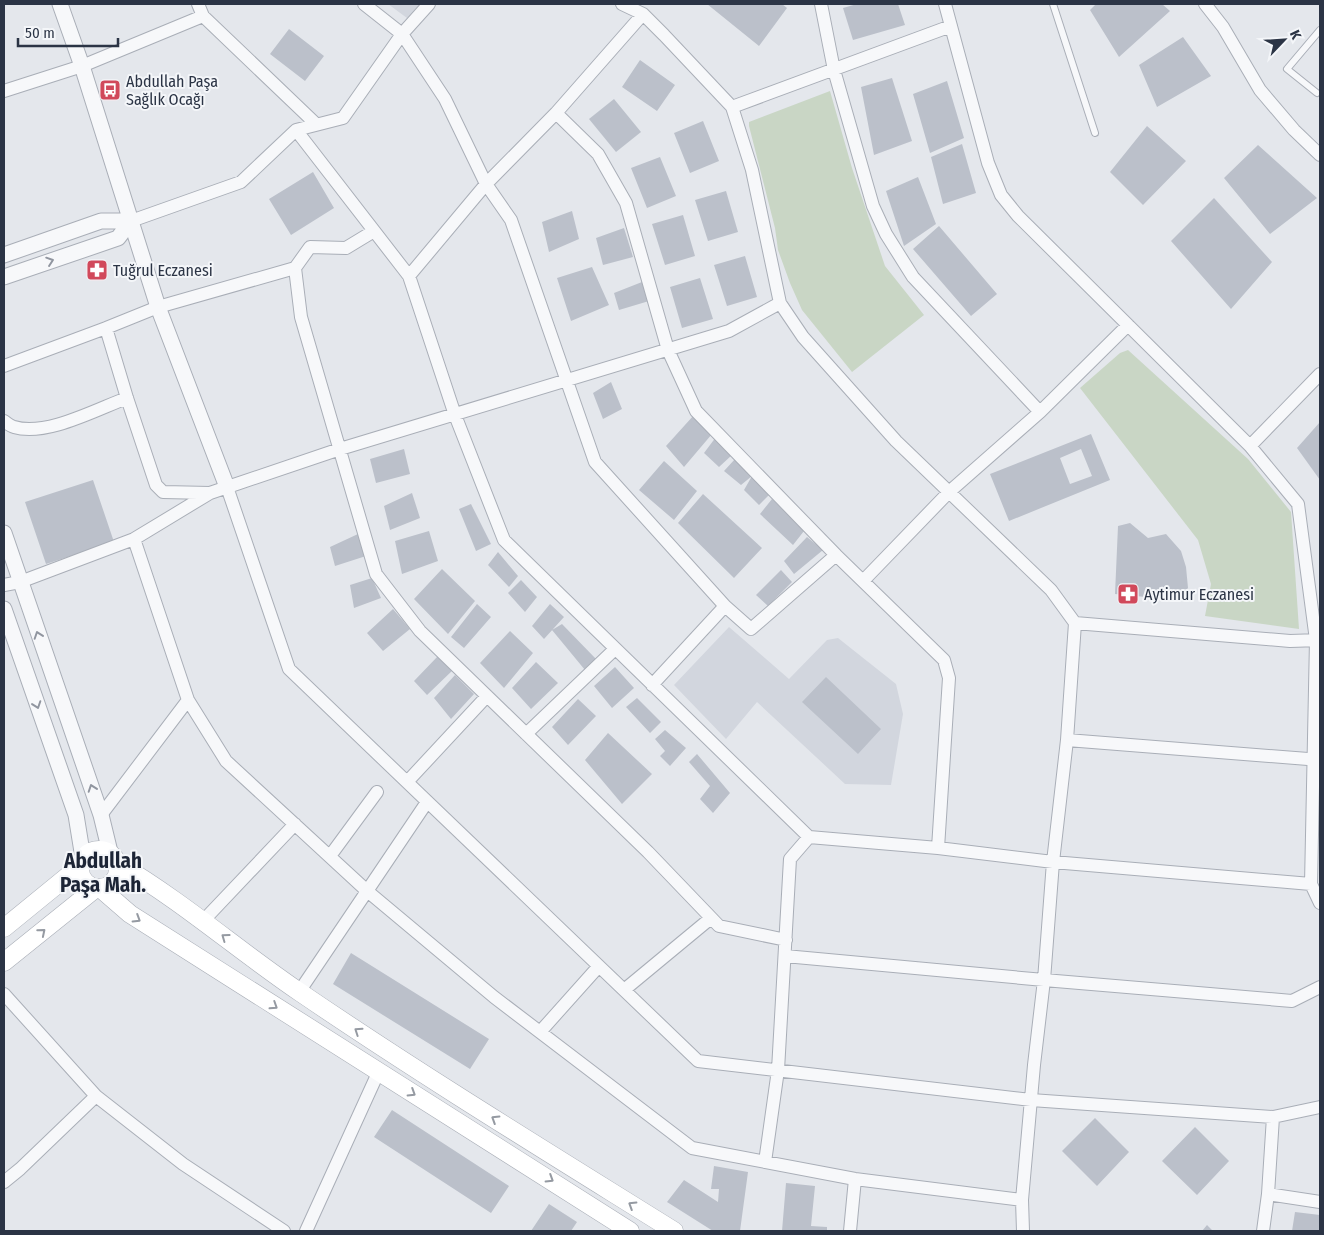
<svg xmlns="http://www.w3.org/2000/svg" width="1324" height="1235" viewBox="0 0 1324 1235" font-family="'Fira Sans Condensed',sans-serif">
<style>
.built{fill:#d2d6de}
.green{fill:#c9d6c5}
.building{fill:#bbc0ca;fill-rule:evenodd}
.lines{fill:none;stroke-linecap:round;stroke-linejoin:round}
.service-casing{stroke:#a9aeb7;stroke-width:8}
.minor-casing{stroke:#a9aeb7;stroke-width:14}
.tertiary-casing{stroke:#a9aeb7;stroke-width:17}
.secondary-casing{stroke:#a9aeb7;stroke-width:19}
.service{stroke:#f7f8fa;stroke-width:6}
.minor{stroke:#f7f8fa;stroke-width:12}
.tertiary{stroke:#f7f8fa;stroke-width:15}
.secondary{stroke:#fff;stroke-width:18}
.oneway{stroke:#9196a0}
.oneway2{stroke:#959aa2}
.labels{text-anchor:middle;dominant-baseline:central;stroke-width:4;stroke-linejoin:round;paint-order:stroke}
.poi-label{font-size:16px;fill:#2b3445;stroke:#f4f6f9;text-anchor:start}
.district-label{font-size:21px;font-weight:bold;fill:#1d2536;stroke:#f4f6f9}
</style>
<rect width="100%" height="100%" fill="#e4e7ec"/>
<!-- built -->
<path class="built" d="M388,4H420L407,18Z
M729,627L789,679L827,640L838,638L896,684L903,714L891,785L845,784L757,702L726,739L674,685Z"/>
<!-- green -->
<path class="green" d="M830,91L852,168L885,266L924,315L852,372L802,310L790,283L778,250L775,228L749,126V122Z
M1128,350L1248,459L1291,512L1299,629L1205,616L1211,584L1198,540L1080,388L1120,353Z"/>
<!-- building -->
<path class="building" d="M707,4H782L787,8L759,46Z
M857,4H898L905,25L853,40L843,8Z
M1096,4H1162L1170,11L1119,57L1090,10Z
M289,29L324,56L305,81L270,54Z
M1183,37L1211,76L1157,107L1139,65Z
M640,60L675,85L657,111L622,87Z
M892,78L912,141L874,155L861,87Z
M947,81L964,138L930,153L913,94Z
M614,99L641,132L616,152L589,119Z
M703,121L719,161L690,173L674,133Z
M1147,126L1186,161L1143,205L1110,172Z
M962,144L976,193L943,204L931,157Z
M1258,145L1317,198L1270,234L1224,178Z
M660,157L676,196L647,208L631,168Z
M313,172L334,208L291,235L269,199Z
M918,177L936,224L904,246L886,191Z
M726,191L738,232L708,241L695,200Z
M1214,198L1272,262L1231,309L1171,241Z
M572,211L579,239L549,252L542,222Z
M683,215L695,256L665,265L652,224Z
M939,226L997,294L971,316L913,249Z
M624,228L633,257L603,265L596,238Z
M745,256L757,297L727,306L714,265Z
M592,267L609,305L571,321L557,278Z
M700,278L713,319L682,328L670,287Z
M642,282L649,301L619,310L614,293Z
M611,382L622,409L603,419L593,393Z
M694,415L712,434L684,467L666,446Z
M1320,422V480L1297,448Z
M1091,434L1110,480L1009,521L990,474ZM1081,449L1092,476L1070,484L1060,458Z
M716,437L732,455L719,467L704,453Z
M404,449L410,474L376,483L370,459Z
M735,459L770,494L759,505L744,490L752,476L741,485L724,471Z
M664,461L697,491L674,520L639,490Z
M93,480L114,542L46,564L25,502Z
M412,493L420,518L390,530L384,506Z
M703,494L762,548L734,578L678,523Z
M772,499L804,531L793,545L760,514Z
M471,504L491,544L476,551L459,509Z
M1130,523L1148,538L1166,534L1181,551L1186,567L1188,588L1177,600L1115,594L1118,526Z
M429,531L438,561L402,574L395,541Z
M358,534L366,556L335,566L330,547Z
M807,537L823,550L794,574L784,561Z
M498,552L518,576L509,587L488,565Z
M442,569L475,601L448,634L414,599Z
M781,570L792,582L768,606L756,595Z
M372,578L381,598L354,608L350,585Z
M521,580L537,597L525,612L508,593Z
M477,604L491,617L464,648L451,637Z
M550,604L564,617L544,639L532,626Z
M393,609L410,629L383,651L367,633Z
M562,624L596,659L585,670L552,630Z
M510,631L533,653L504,688L480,663Z
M438,656L454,669L427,695L414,681Z
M536,662L558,683L531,709L512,688Z
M615,667L634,688L612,708L594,686Z
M455,675L474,694L451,719L434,698Z
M826,677L881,729L858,754L802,702Z
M637,698L661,722L650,733L626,707Z
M578,699L596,716L568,745L552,727Z
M665,730L686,748L670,766L660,756L665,751L655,739Z
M608,733L652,774L622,804L585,760Z
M697,754L730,793L713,813L700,799L710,786L689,762Z
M351,953L489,1039L470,1069L333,984Z
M392,1110L509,1186L491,1213L374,1137Z
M1095,1118L1129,1152L1097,1186L1062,1151Z
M1195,1127L1229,1161L1197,1195L1162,1161Z
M714,1166L748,1172L740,1231H713L667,1202L684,1180L718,1202L719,1189H711Z
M786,1183L815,1186L811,1226L827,1227V1231H782Z
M549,1204L577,1222L571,1231H531Z
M1295,1212L1320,1215V1231H1292Z
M1207,1225L1213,1231H1202Z"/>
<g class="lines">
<!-- service casing -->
<g class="service-casing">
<path id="service" d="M1053,4L1095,133
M1317,93L1287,69L1320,30"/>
</g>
<!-- minor casing -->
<g class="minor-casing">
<path id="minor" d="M198,4L203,16L316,124
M429,4L402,34L445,99L486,184L511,220L595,462L725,606
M622,4L643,14L664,35L732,107L752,170L780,303L803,337L896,441L1051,590L1075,623L1067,740L1053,862L1044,980L1034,1065L1022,1200L1023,1231
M821,4L834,70L873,206L886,234L913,277L1040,412
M945,4L988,163L1001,195L1018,216L1250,446L1298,504L1316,640L1311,884
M1205,4L1223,27L1260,90L1294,130L1320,155
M643,14L556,113L486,184L409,276L455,415L504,540L809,837L938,848L1053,862L1311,884L1320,903
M4,91L82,66L203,16
M732,107L951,26
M556,113L598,154L626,203L668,350L696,411L836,555L944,660L949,678L938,848
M296,130L343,118L402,34L364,4
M131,221L241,182L296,130L409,276
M295,268L301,317L376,574L420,631L648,852L719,926L786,940
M106,328L127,398L156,485L163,492L210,493
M4,366L106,328L158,307L295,268L310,247L346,248L374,231
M4,421C7,423 10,426 14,427C46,437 97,409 127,398
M1250,446L1320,374
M227,487L289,669L698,1061L1031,1100L1273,1117L1320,1107
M134,539L188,700L226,761L366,890L494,997L692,1148L855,1179L1022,1200
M863,581L949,492L1040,412L1128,325
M4,585L20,582L134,539L210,493L340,449L729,331L780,303
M1075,623L1290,641L1320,640
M652,685L725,606L751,629L836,555
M526,734L615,649
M1067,740L1308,759L1320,762
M407,782L487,696
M101,815L188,700
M330,856L377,792
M203,921L295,824
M785,956L1044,980L1292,1001L1320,987
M624,990L711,918
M299,992L427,802
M4,994L96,1096L183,1164L284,1231
M540,1032L599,966
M765,1162L778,1070L790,859L809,837
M4,1182L20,1169L96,1096
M1268,1194L1320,1202
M306,1231L378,1073
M850,1231L855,1179
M1263,1231L1268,1194L1273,1117"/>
</g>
<!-- tertiary casing -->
<g class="tertiary-casing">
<path id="tertiary" d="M60,4L82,66L158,307L227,487
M4,255L101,221H131
M4,277L118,238L131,221
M4,533L101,815L110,852
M4,609L76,815L83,858"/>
</g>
<!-- secondary casing -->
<g class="secondary-casing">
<path id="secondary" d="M80 869a19 19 0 1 1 38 0a19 19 0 1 1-38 0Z
M119,864C183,902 239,951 301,993C423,1076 549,1153 674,1231
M100,888L130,914L630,1231
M4,928L80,866
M4,962L96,888"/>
</g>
<!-- service -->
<use href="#service" class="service"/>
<!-- minor -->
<use href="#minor" class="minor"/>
<!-- tertiary -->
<use href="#tertiary" class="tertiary"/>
<!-- secondary -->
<use href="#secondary" class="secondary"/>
</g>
<!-- one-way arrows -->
<defs><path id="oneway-chevron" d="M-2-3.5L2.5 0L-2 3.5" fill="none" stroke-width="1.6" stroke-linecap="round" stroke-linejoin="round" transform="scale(1.25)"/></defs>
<g class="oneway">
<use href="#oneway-chevron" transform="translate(50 261) rotate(-19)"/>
<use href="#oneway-chevron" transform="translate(38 635) rotate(-109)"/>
<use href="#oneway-chevron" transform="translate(37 705) rotate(71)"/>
<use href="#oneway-chevron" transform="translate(92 788) rotate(-109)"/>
</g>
<g class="oneway2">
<use href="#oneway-chevron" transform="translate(137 919) rotate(32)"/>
<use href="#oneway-chevron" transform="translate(42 932) rotate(-40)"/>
<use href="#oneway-chevron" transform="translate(225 937) rotate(-144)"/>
<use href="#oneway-chevron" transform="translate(274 1006) rotate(33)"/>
<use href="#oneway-chevron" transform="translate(358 1031) rotate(-146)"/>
<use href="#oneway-chevron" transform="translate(412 1093) rotate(32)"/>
<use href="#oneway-chevron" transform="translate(495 1119) rotate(-148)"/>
<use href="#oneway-chevron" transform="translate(550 1179) rotate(32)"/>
<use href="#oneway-chevron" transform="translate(632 1205) rotate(-148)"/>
</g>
<!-- icons -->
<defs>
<g id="bus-square" transform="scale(1.125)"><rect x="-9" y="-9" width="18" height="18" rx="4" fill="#d1495b" stroke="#f4f6f9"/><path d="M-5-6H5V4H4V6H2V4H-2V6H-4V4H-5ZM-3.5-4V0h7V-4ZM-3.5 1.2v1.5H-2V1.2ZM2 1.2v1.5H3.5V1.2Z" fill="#fff"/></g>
<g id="pharmacy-square" transform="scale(1.125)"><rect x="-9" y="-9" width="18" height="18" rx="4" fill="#d1495b" stroke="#f4f6f9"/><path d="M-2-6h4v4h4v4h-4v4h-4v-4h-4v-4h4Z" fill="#fff"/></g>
</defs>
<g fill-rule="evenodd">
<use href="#bus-square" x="110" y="90"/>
<use href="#pharmacy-square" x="97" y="270"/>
<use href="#pharmacy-square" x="1128" y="594"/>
</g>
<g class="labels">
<!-- poi labels -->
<g class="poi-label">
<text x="126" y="81">Abdullah Paşa<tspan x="126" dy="18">Sağlık Ocağı</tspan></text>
<text x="113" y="270">Tuğrul Eczanesi</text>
<text x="1144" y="594">Aytimur Eczanesi</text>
</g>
<!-- district labels -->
<g class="district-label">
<text x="103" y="861">Abdullah<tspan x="103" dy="24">Paşa Mah.</tspan></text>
</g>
</g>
<!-- border -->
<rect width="1324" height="1235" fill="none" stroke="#2b3445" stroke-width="10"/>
<!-- north arrow -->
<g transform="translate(1284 40) rotate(65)" stroke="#f4f6f9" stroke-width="4" paint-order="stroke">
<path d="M0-4L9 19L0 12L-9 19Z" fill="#2b3445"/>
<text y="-8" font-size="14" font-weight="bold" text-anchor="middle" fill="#2b3445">K</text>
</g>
<!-- scale -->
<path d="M18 38v8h100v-8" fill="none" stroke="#2b3445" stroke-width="2.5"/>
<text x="25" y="38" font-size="15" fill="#2b3445" stroke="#f4f6f9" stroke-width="4" paint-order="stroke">50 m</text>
</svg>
